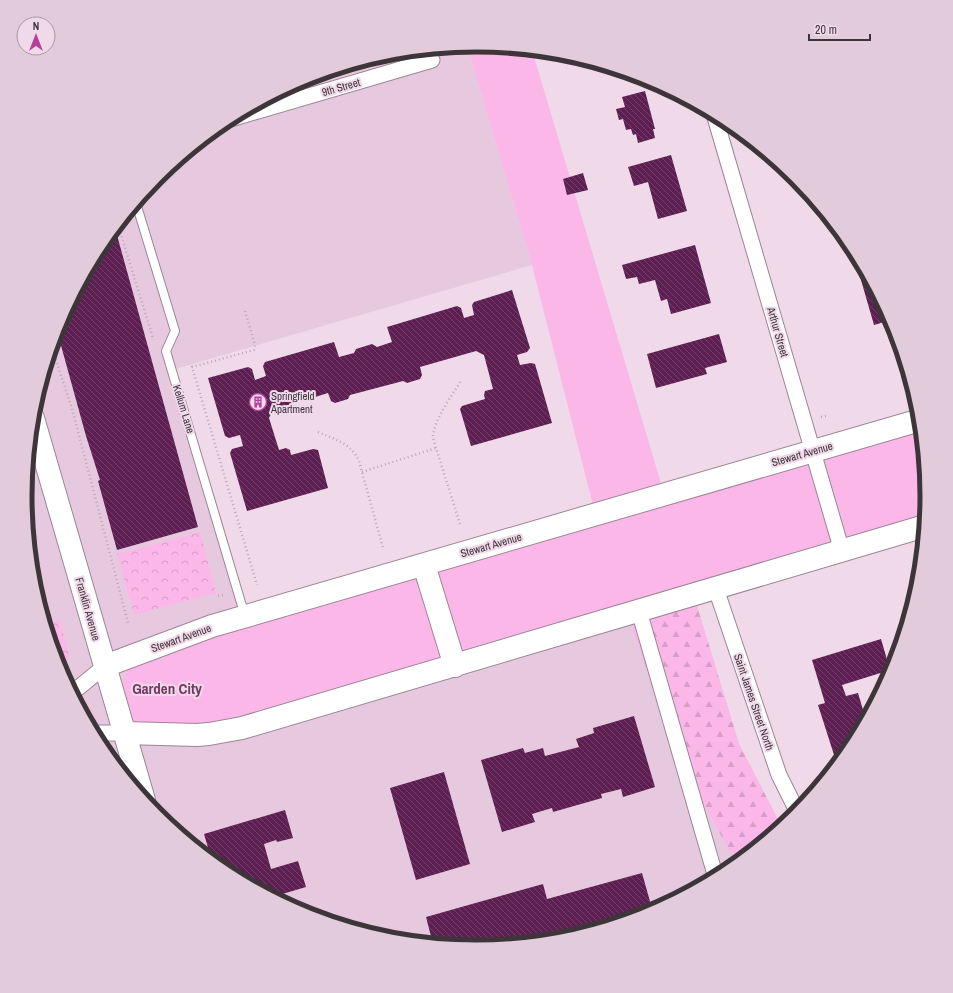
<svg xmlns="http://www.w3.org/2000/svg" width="953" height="993" viewBox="0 0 953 993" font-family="'Archivo Narrow',sans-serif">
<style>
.built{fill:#e7c9df}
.grass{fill:#fab7e8}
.forest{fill:url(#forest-firs)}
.park{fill:url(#park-crowns)}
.building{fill:url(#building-back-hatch)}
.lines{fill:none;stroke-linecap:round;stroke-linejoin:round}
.lane-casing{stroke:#9b8695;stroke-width:10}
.street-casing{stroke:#9b8695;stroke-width:17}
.secondary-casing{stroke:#9b8695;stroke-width:24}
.path{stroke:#baa8b5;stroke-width:2.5;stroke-dasharray:1 3;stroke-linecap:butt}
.lane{stroke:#fff;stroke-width:8}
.street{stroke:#fff;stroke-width:15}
.secondary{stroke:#fff;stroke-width:22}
.labels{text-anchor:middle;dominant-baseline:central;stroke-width:4;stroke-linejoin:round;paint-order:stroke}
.street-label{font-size:11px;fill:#3e353b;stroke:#f0d9e9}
.poi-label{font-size:11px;fill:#3e353b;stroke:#f0d9e9;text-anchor:start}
.district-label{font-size:15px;font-weight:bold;fill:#713864;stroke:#f0d9e9}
.rim{fill:none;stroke:#3e353b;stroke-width:5}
</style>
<defs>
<pattern id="forest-firs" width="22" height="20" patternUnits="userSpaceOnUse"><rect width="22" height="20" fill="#fab7e8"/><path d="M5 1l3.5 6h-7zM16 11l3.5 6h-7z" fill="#d79ec8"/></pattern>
<pattern id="park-crowns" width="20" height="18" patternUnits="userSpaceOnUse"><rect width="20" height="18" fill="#fab7e8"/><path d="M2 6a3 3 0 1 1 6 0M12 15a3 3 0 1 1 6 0" fill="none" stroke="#d79ec8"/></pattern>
<pattern id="building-back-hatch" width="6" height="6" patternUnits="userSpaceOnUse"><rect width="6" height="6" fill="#5d1f51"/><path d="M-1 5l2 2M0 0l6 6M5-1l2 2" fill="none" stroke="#724068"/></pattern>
</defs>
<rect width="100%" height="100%" fill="#f0d9e9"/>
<!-- built -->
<path class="built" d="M467,46L532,265L172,370L246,616L694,596L739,744L782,827L727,872L649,914L564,939L476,948L388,939L304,914L225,872L157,816L101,747L59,669L34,584L25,496L34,408L59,324L101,245L157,177L226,121L304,79L389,54Z"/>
<!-- grass -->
<path class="grass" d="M477,45L532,50L663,490L920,416L928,497L925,528L189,738L135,727L125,709L122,686L127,669L140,653L594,509L532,265L467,46Z"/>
<!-- forest -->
<path class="forest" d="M694,596L739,744L782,827L737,864L674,751L628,615Z"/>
<!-- park -->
<path class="park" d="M200,532L216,593L134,615L117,554Z
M60,620L69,653L67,667L61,672L46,624Z"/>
<!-- building -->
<path class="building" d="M645,91L655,129H653L655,138L638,143L636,134L633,135L631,129L626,130L623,119L619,120L616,109L625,107L622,97Z
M671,155L687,211L658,219L648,182L634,186L628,167Z
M583,173L588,190L567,195L563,179Z
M115,228L198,527L117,550L98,481L100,480L86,436L57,331L59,324L101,245Z
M837,228L849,242L842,244Z
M695,245L711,303L671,314L667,299L661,301L655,280L639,284L637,277L626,279L622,265Z
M869,278L891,320L874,325L861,280Z
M512,290L530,348L527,352L517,355L520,365L531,363L535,364L552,423L471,446L460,409L462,406L485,399L484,395L485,391L493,389L484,355L476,351L420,367L422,375L420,379L407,383L403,381L350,395L348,399L335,403L331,401L328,393L273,410L269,418L279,450L286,448L290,450L291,455L313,449L318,450L328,488L247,511L230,453L232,449L243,446L240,435L229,438L225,436L208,378L248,367L252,369L255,380L266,376L263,366L265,362L334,342L339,357L354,353L356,349L372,344L377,347L392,342L387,327L457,306L461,308L464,318L474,315L472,305L474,302Z
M719,334L727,362L705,368L707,374L656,388L647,354Z
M881,639L890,670L842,685L846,696L858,693L866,720L852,748L846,755L835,758L818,705L825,703L812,660Z
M634,716L655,787L623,797L621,789L601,794L602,798L553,812L552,808L532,814L535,822L502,832L481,760L523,748L525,753L543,748L545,756L579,747L576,739L594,733L593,728Z
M444,772L470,864L416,880L390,788Z
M285,810L293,838L277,842L276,840L264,844L271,869L298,861L306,887L279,895L281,901L225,872L212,861L204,834Z
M642,873L653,912L649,914L564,939L476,948L433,944L426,917L543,884L547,899Z"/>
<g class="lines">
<!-- lane casing -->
<g class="lane-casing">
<path id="lane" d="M136,203L175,331L166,351L245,616"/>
</g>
<!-- street casing -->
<g class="street-casing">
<path id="street" d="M714,114L842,551
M227,120L432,60
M716,589L779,775L798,813
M639,611L716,878
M72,693L105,666
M93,733H125"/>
</g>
<!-- secondary casing -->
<g class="secondary-casing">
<path id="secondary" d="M33,418L144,800
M424,565L455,666
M105,666L212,626L920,420
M125,733L197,735L209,734L242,728L925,526"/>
</g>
<!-- path -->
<path class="path" d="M118,225L153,338
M245,311L255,345L254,350L192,367L257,585
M52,348L73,412L128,623
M821,417L826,416
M318,432C334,439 351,443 359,461L383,548
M362,472L436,448
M460,524L436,448C435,444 433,440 433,436C434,420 452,395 461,381
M218,596L223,595"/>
<!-- lane -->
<use href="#lane" class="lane"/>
<!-- street -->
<use href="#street" class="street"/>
<!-- secondary -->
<use href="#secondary" class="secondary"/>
</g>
<!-- icons -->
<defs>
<g id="building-ring" transform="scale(0.9)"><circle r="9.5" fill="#f0d9e9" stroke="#b4429d" stroke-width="1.5"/><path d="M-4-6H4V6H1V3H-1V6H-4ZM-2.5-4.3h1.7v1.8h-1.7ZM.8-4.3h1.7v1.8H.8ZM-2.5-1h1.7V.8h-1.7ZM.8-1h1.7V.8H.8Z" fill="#b4429d"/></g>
</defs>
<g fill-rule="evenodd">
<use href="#building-ring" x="258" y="402"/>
</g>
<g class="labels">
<!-- street labels -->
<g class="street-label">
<text transform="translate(341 87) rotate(-16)">9th Street</text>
<text transform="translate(778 332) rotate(74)">Arthur Street</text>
<text transform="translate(184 409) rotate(73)">Kellum Lane</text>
<text transform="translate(802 454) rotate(-16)">Stewart Avenue</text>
<text transform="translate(491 545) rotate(-16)">Stewart Avenue</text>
<text transform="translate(88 609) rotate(74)">Franklin Avenue</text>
<text transform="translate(181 638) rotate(-20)">Stewart Avenue</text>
<text transform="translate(754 702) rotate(71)">Saint James Street North</text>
</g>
<!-- poi labels -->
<g class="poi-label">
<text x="271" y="396">Springfield<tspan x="271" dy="13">Apartment</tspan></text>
</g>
<!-- district labels -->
<g class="district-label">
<text x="167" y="688">Garden City</text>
</g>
</g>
<!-- crop -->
<path d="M0 0H953V993H0ZM32 496a444 444 0 1 1 888 0a444 444 0 1 1-888 0Z" fill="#e2ccdb" fill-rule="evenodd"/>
<path class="rim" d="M32 496a444 444 0 1 1 888 0a444 444 0 1 1-888 0Z"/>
<!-- north arrow -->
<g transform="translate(36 36)"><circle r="19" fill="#f0d9e9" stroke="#a997a3"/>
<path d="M0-3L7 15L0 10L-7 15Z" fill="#b4429d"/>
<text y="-6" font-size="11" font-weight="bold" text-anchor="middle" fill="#3e353b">N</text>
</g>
<!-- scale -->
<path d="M809 34v6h61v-6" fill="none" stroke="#3e353b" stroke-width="2"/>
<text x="815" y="34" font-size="12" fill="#3e353b" stroke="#f0d9e9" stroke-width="3" paint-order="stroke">20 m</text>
</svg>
